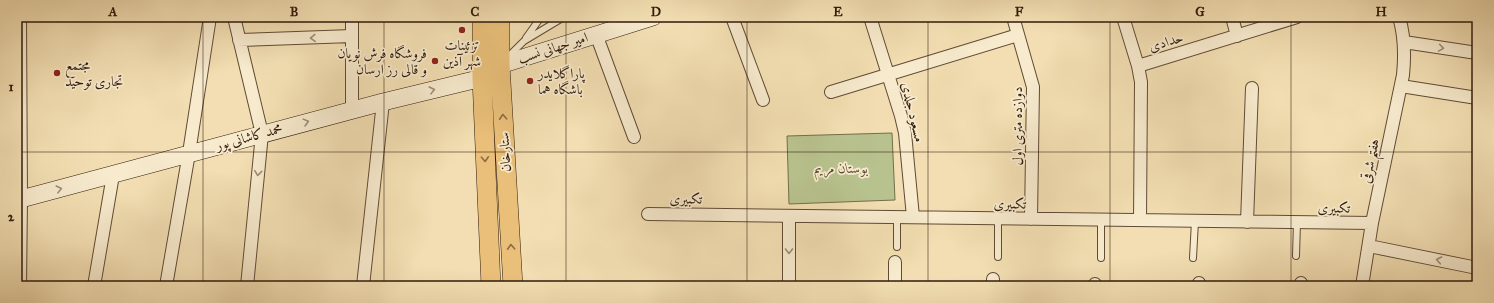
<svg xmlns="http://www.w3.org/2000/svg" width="1494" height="303" viewBox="0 0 1494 303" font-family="'IM FELL Great Primer',Amiri,serif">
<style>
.green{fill:#b8c28e;stroke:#746e4c}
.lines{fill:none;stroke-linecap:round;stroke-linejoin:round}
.lane-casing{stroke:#604b35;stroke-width:8}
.street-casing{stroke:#604b35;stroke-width:14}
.secondary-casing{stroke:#301a0b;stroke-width:18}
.primary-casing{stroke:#301a0b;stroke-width:20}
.lane{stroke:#f7eacd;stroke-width:6}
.street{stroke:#f7eacd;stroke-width:12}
.secondary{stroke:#f7eacd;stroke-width:17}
.primary{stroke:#e9bf79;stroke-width:19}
.oneway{stroke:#9d8c76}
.oneway2{stroke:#8c6c42}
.grid{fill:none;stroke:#301a0b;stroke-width:1;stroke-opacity:0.55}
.poi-dot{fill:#8f2418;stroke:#f7eacd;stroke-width:1.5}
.labels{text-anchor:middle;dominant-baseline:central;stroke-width:3.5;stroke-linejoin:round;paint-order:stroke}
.street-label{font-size:14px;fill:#301a0b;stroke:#f7eacd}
.poi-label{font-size:14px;fill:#301a0b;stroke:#f7eacd;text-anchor:start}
.park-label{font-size:14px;font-style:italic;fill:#594c32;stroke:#f7eacd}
.neatline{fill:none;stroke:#301a0b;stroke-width:1.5}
.grid-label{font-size:13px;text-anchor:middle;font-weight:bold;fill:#301a0b}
</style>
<rect width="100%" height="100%" fill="#f2deb2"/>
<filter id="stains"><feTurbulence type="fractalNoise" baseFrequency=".005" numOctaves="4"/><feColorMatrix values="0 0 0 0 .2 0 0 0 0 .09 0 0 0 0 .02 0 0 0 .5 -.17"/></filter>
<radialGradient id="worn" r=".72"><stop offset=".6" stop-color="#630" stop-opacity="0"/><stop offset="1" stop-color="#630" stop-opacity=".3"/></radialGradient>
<!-- green -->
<path class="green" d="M892,133L895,200L789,204L787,136Z"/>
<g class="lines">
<!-- lane casing -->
<g class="lane-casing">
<path id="lane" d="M526,38L541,17
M508,57L524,41L564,17
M998,218V257
M1101,220V258
M897,247V217
M1296,256L1297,222
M1193,258L1195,221"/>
</g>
<!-- street casing -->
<g class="street-casing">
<path id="street" d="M20,17L21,199L20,286
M234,17L262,134L247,286
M352,17V110
M732,17L763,100
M870,17L901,116L905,133L913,217
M1013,17L1033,87L1031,219
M1123,17L1138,66L1141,82L1140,220
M1232,17L1237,36
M596,34L634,137
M239,40L352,36
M1404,42L1477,53
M1138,66L1297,17
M1401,86L1477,98
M831,92L1018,35
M648,214L1372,223
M1247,222L1252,88
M1369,246L1477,268
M94,286L113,175
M166,286L189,153L210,17
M363,286L383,102
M789,286V216
M895,286V262
M993,286V279
M1095,286V284
M1199,286V283
M1301,286V283
M1362,286L1372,223L1403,75C1405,55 1405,37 1399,17"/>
</g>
<!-- secondary casing -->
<g class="secondary-casing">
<path id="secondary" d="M500,65L653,17
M21,199L383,102L482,78"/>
</g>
<!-- primary casing -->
<g class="primary-casing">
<path id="primary" d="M482,17V78L491,286
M500,17V65L513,286"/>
</g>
<!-- lane -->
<use href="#lane" class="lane"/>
<!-- street -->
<use href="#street" class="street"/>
<!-- secondary -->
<use href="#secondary" class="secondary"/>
<!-- primary -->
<use href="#primary" class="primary"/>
</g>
<!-- one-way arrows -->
<defs><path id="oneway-chevron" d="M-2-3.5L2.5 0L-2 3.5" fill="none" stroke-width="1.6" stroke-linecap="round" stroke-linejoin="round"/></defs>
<g class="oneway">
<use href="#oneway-chevron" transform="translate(313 38) rotate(178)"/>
<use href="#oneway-chevron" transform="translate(1441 48) rotate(9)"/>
<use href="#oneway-chevron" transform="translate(432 90) rotate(-14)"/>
<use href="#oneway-chevron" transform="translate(306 122) rotate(-15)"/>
<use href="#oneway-chevron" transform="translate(258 173) rotate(96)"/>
<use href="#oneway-chevron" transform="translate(59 189) rotate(-14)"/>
<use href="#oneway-chevron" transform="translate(789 251) rotate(90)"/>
<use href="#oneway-chevron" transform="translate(1439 260) rotate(-169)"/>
</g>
<g class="oneway2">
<use href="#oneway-chevron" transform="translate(503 117) rotate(-93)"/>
<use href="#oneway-chevron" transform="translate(485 159) rotate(87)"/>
<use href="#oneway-chevron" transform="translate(511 247) rotate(-93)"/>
</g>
<!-- grid -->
<path class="grid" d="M203,17V286M384,17V286M566,17V286M747,17V286M928,17V286M1110,17V286M1291,17V286M17,152H1477"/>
<!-- markers -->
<g class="poi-dot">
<circle cx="462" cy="30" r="4"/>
<circle cx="435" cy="61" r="4"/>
<circle cx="57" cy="73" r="4"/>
<circle cx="530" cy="81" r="4"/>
</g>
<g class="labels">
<!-- street labels -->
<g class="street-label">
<text transform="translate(1166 42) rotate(-17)">حدادی</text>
<text transform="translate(553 48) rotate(-18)">امیر جهانی نسب</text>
<text transform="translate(913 112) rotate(77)">مسعود جلدی</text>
<text transform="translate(1017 126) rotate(-90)">دوازده متری اول</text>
<text transform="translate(249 137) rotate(-15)">محمد کاشانی پور</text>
<text transform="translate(505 152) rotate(-93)">ستارخان</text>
<text transform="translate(1370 161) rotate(-78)">هفتم شرقی</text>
<text transform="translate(686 199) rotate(1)">تکبیری</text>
<text transform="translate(1010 204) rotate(1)">تکبیری</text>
<text transform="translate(1334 208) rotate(1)">تکبیری</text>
</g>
<!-- poi labels -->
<g class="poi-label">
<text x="462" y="45" text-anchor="middle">تزئینات<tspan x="462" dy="16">شهر آذین</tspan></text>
<text x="427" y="53" text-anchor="end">فروشگاه فرش نویان<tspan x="427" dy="16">و قالی رز ارسان</tspan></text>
<text x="65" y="65">مجتمع<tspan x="65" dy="16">تجاری توحید</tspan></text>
<text x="538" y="73">پاراگلایدر<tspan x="538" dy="16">باشگاه هما</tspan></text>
</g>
<!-- park labels -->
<g class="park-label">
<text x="841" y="168">بوستان مریم</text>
</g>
</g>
<!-- margin -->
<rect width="1494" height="303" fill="none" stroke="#f2deb2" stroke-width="44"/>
<rect x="22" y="22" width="1450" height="259" class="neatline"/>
<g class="grid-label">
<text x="113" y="16">A</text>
<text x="294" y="16">B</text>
<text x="475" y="16">C</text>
<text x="656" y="16">D</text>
<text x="838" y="16">E</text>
<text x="1019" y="16">F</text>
<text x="1200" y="16">G</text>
<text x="1381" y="16">H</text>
<text x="11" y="91">1</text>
<text x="11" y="221">2</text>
</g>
<rect width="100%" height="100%" filter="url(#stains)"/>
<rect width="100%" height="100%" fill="url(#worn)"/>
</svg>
